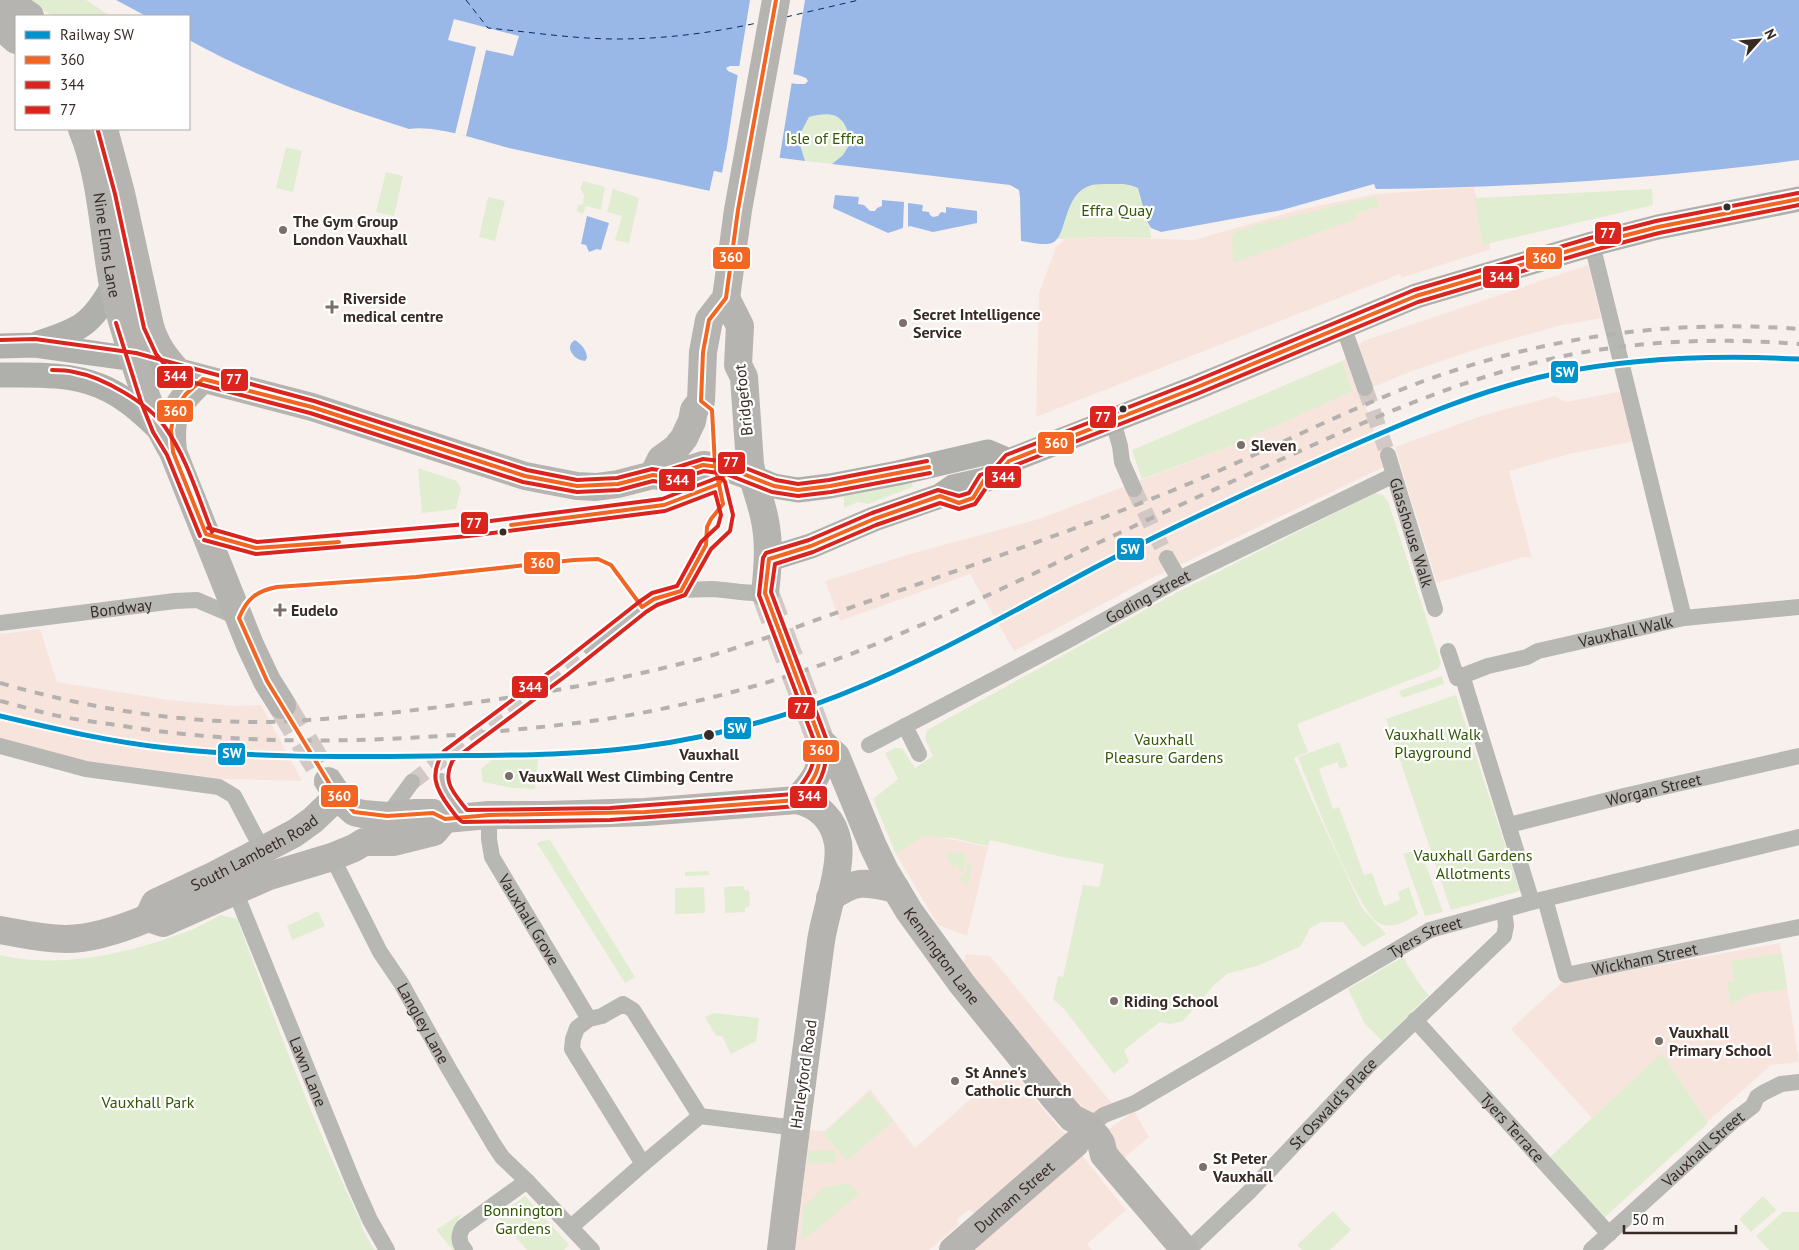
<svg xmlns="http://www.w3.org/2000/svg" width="1799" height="1250" viewBox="0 0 1799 1250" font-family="'PT Sans',sans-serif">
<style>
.built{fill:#f7e5dd}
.green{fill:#e1edd0}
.water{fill:#9ab8e7;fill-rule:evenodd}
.pier{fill:#f8f0ed}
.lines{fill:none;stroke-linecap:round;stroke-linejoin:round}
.ferry{stroke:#002c67;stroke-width:1;stroke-dasharray:6 5;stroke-linecap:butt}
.street-tunnel{stroke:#d2c8c5;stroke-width:16;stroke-dasharray:16 8;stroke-linecap:butt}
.highway-tunnel{stroke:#d2c8c5;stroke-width:28;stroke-dasharray:28 14;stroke-linecap:butt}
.street{stroke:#b7b7b3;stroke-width:16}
.primary{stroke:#afafac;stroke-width:25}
.highway{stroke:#b5b4b1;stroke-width:28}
.rail{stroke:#b4b1ae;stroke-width:4;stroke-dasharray:9 9;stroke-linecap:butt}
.bus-1-casing{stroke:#fff;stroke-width:8}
.bus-2-casing{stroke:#fff;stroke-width:8}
.bus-3-casing{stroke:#fff;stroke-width:8}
.bus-1{stroke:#f26522;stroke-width:4}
.bus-2{stroke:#dc241f;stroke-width:4}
.bus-3{stroke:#dc241f;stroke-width:4}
.rail-1-casing{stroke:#fff;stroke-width:9}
.rail-1{stroke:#0092cb;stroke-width:5}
.bus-dot{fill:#382a25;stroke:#fff;stroke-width:2}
.poi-dot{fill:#7b6f6b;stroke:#fff;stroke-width:2}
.labels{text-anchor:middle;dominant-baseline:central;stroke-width:4.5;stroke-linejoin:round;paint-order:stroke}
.park-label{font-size:16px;fill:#315600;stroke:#fff}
.poi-label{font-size:16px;font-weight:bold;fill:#382a25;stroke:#fff;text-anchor:start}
.street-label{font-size:16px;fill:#382a25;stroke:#fff}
.stop-label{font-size:16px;font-weight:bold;fill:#382a25;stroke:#fff}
.line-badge{stroke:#fff;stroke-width:2}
.badge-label{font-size:14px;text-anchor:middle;font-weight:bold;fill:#fff}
</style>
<rect width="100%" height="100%" fill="#f8f0ed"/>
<!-- built -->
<path class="built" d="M1474,187L1491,249L1401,278L1400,274L1036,417L1039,293L1056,247L1065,239L1099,237L1194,240L1294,211L1376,194Z
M1588,265L1601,318L1558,326L1477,349L1412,371L1361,392L1386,466L1148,580L1014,651L970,574L840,621L825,581L907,555L1039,519L1228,447L1353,390L1342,361L1363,341Z
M1624,391L1636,441L1569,454L1509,471L1532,558L1523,557L1437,583L1395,447L1481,416L1555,396L1565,402Z
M40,629L57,682L169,700L235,706L261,705L302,781L224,779L0,749V634Z
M923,833L988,847L967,936L938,925L896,854Z
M1780,943L1799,1062L1771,1065L1707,1122L1662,1054L1592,1118L1511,1029L1561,983Z
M966,954L990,956L1114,1106L1091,1124L962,965Z
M1009,1068L1061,1130L1069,1137L979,1215L969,1210L957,1219L958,1225L929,1250H794L809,1130L825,1131L870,1089L915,1148L998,1075L1000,1076Z
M1134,1111L1149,1137L1120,1161L1099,1136Z
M1080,1153L1126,1210L1087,1244L1092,1250H971Z"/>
<!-- green -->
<path class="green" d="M29,0H86L109,15L52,16Z
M823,113C844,118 846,120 851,142L843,155L832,164L805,161L798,138L809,117Z
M286,147L302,151L293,192L276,188Z
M386,172L403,176L394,216L376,212Z
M583,181L605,187L601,210L586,206L583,214L577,211L578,205L583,204L584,195L580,188Z
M1129,183L1138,188C1142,202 1151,226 1151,238L1099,237L1057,239C1064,220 1070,190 1093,185C1104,182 1118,184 1129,183Z
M613,189L639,198L629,243L615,240L622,216L607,212Z
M1652,189L1653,205L1482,245L1475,198Z
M1376,196L1379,206L1355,214L1356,219L1233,263L1232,236L1235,232L1252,226Z
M488,197L505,201L495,241L479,237Z
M1342,361L1353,391L1228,447L1142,479L1132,450Z
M418,468L457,481L461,489L456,509L422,513Z
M911,480L913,487L868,504L858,502L844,508V493Z
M1375,493L1383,495L1388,501L1441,663L1438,669L1297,724L1308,752L1294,758L1314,805L1362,908L1386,934L1363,947L1343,922H1322L1310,928L1301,946L1260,965L1227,974L1214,985L1183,1021L1171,1024L1160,1022L1124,1050L1129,1062L1114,1074L1064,1009L1053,999L1058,976L1063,977L1083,885L1099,887L1104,864L1063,857L990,840L988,846L952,838L924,836L896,854L873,799L898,779L885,753L895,748H902L915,768L933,756L925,739L927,730L1176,593Z
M1442,676L1444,684L1402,698L1399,691Z
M1456,695L1520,891L1451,910L1386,719Z
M1339,742L1348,766L1340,769L1337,762L1319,769L1333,809L1339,807L1364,875L1372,873L1384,906L1400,900L1398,892L1409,887L1418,914C1406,921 1393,930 1379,923C1357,911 1309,786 1298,757Z
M504,750L507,751H539L535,789L513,788L483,782L481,769Z
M550,840L635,977L625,983L537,843L543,841Z
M1420,849L1443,912L1425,916L1403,854Z
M950,852L966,853L963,871L961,873L957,865L953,867L945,854Z
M967,862L972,863L968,884L962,882L959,878L965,875Z
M709,871V875L685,876V872Z
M743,886L745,890L749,891L750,905L745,908V912L725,913L724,887Z
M704,887L705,913L675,914V888Z
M318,911L325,926L292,940L287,926Z
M221,915L237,919C275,1021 313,1123 361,1222L362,1228L374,1250H0V955C60,969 126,954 183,933C196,929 209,921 221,915Z
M1782,953L1787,989L1750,994L1730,1005L1727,982L1734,981L1731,961Z
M1403,957C1412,971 1417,983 1429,995L1382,1041L1365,1024L1348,989Z
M713,1013L759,1018L756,1041L731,1054L722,1036H716L705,1017Z
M1662,1053L1708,1123L1604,1218L1549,1158Z
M869,1093L893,1121L847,1161L823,1133Z
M835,1150L836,1163L808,1164V1151Z
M849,1183L859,1194L820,1227L801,1240L803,1207L815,1197L821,1188Z
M525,1196L569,1245L564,1250H527L497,1216Z
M1763,1196L1776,1210L1751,1232L1739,1219Z
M1333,1211L1351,1230L1330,1250H1302L1297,1245Z
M1783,1212H1799V1250H1769L1756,1236Z
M460,1214L461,1215L456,1223L455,1250H453L436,1230Z"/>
<!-- water -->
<path class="water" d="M116,0H1799V160C1659,178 1517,188 1376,189L1374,184L1282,210L1161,232L1151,228L1147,221L1138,188C1128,183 1119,184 1108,184C1103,184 1097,184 1092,185C1062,193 1068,237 1052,243C1043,246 1029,242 1021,241L1020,198L1019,190L1010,185L832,164L843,155L851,142C845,116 835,110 809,117L798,138L805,161L726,151L722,173L714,171L710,191C643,176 576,163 509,148C481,141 437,125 409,129C334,105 257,78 189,40V16H146ZM730,66H738L798,75L806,78L808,81L805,84H797L737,75L728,71L726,68Z
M835,195L859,197L858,204L864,205L870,211H875L877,208L882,206V200L904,202L903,228L888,233L833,208Z
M908,203L923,205L922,211L929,212L930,215L933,217L938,216L941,212L946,213V207L977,211V223L933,232L910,226L908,227Z
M587,216L609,223L601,250L597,249L589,252L586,245L581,244Z
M575,340C582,345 586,349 587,358L585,361C575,361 563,347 575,340Z"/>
<!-- pier -->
<path class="pier" d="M750,0H805L793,76L739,68Z
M454,19L519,36L513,56L486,50L466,136L455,134L476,47L448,40Z
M738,73L792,81L779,161L728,153L725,174L722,176L716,174L712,192L709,193L714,171L723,173Z"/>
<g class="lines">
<!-- ferry -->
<path class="ferry" d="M466,0L488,28C530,32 574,39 617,39C664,39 711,33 757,23
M786,17L859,0"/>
<!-- street-tunnel -->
<path class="street-tunnel" d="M1365,388L1388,455
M1134,489L1167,558
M412,782L591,648"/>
<!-- highway-tunnel -->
<path class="highway-tunnel" d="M765,593L821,742
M282,705L328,781"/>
<!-- street -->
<g class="street">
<path d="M1592,244L1684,618"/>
<path d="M1343,326L1365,388"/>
<path d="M1113,421L1120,446L1122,462L1134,489"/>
<path id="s1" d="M1388,455L1435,609"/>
<path d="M1167,558L1179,579"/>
<path id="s2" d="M0,623L175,601L197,600L239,618"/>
<path d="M591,648C609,633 634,608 655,599C673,590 692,589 712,589C730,590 747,594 765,593"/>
<path id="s3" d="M1448,651L1457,678L1488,666L1527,657L1538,651L1684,618L1799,607"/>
<path d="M1462,675L1532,902"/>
<path d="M905,726L919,754"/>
<path id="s4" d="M869,745L1065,642L1179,579L1394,475"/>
<path d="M0,746L86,769L219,787L234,796L263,851"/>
<path d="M442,781L447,793L464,816"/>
<path id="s5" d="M489,815V839L492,857L589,1019"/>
<path d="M385,819L412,782"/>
<path id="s6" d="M1509,825L1624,796L1799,756"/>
<path id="s7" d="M332,857L380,952L401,983L449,1069L494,1145L502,1157L527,1181"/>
<path id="s8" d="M235,891L354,1184L370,1220L387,1250"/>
<path id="s9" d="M1545,899L1566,975L1799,927"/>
<path id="s10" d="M1415,1020L1609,1234"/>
<path id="s11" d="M1088,1127L1104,1115L1135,1103L1430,930L1532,902L1799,837"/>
<path d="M643,1164L572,1049L573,1039L577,1028L589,1019L602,1016L623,1004L633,1010L700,1116L796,1128"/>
<path d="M571,1227L643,1164L700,1116"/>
<path d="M465,1250C458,1243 458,1235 463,1227L527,1181L592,1250"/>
<path id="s12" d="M1188,1250L1249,1192L1370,1064L1504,936L1506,926L1504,910"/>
<path id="s13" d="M1591,1250L1733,1121L1753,1106L1757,1097L1763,1093L1781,1084L1799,1082"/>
</g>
<!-- primary -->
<path class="primary" d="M39,343C80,330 92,324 113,286
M0,346L35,345L78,351L134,359L178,372
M0,375C33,375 69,373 100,386C123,395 141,412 159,429
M752,477L774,486L798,490L830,486L898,473L988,452L1009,461
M769,559L811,546L874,519L940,496L953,487L984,480L997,475L1009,461L1195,388L1416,296L1592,244L1658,227L1799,199"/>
<!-- highway -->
<g class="highway">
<path d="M3,0L8,5L18,8L30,16"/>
<path d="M0,26L16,40"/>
<path id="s14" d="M82,129C102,178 103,233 113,285C117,306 124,327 130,347C141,384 153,419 173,452L250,645L267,681L282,705"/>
<path d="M104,129L121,193L150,326C156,346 164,356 178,372L312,407L525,476L577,486L596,487L618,484L653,475L666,477L703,465L728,468L752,477"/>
<path d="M726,298L740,326L738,365L744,377L750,464C753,482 760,498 764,516C770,542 768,566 765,593"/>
<path d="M173,451C169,413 176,404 203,379"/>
<path d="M653,475L661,459L676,448L684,438L692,421L694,410L701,401L703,352L709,320L726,298L738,210L776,0"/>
<path id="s15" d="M821,742L836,756L873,846L885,871L909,911L962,984L1052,1095L1072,1118L1086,1125L1097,1137L1101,1143L1104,1155L1185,1250"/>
<path d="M328,781L342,801L354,812L363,814L387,816L415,813H433L445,819L489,815H547L645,812L797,800C819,805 834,820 838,843C842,869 825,913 821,941C807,1044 793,1147 781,1250"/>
<path d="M797,800C816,778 822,773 821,742"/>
<path d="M830,898C856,879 865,882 896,889"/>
<path id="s16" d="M148,918L155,903L213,876L295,833L313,820L338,796"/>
<path d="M0,930C22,934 44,939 66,939C92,939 124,928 148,918L163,923L269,876L332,857L354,848L364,842H394L434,832L445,819"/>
<path id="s17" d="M953,1250L1075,1144"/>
</g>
<!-- rail -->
<path class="rail" d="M0,683C87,708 178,723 268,722C330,720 394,713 455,705C542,694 628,679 713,655C770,638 825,616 881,597C982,562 1083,527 1181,487C1261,454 1339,413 1421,382C1543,337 1670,319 1799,329
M0,701C21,706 42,713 64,717C79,720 95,722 110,724C129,727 148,730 166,732C266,744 367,742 467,734C524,729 580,724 636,714C721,698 808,673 888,639C961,609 1031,575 1102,541C1162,513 1222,486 1282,459C1377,416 1471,374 1574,354C1648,340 1724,338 1799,344"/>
<!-- bus-1 casing -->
<g class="bus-1-casing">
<path id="bus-1" d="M776,0L738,210L726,298L709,320L703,352L701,401L712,410L715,465L723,504L711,519L707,527L706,545L681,591L654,599L642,607L611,565L598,559L574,560L416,577L277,587C257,591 247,598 239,618L267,681L332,788L354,812L387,816L433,813L445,819L489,815L645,812L797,800C815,780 821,769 821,742L765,593L769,559L811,546L874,519L940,496L959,503L973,498L984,480L997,475L1009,461L1195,388L1416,296L1592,244L1658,227L1799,199
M511,525L664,505L719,484L728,468V453
M339,542L256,548L206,534L173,452L171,430L175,409L186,394L203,379L312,407L525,476L577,486L618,484L653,475L666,477L703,465L728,468L774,486L798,490L830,486L929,467"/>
</g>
<!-- bus-2 casing -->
<g class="bus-2-casing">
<path id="bus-2" d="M98,131L115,194L144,328L156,354L176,378L310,413L523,482L577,492L619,490L653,481L667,483L704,471L726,474L772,492L798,496L831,492L930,473
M116,323L141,402L153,432L167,455L200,536
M204,540L256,554L469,536L665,511L715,492L721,515L718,526L701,542L677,586L652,593L639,602L559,665L444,751C429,774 435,788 450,808C454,813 458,820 463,822L610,820L798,806C803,803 806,799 810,795C824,778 827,763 827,741L771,592L775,564L813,552L876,525L940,503L959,509L975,504L988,485L1001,480L1013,466L1197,394L1418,302L1594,250L1659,233L1799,205"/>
</g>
<!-- bus-3 casing -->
<g class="bus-3-casing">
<path id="bus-3" d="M0,340L35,339L136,353L314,401L527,470L577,480L617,478L652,469L665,471L703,459L730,462L776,480L798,484L829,480L927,461
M52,370C59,370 67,370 74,372C103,377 148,403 165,427C187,458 198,497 212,532
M208,528L257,542L467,524L662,499L717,478H722L725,482L733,515L730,531L711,549L685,595L657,605L646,612L567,675L453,760C441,782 454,793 467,810L610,808L794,794C809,776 815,767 815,743L759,595L763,558L766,553L809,540L872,513L938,490L959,496L969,493L980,475L993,470L1006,455L1193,382L1414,290L1590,238L1656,221L1798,193"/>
</g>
<!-- bus-1 -->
<use href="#bus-1" class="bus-1"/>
<!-- bus-2 -->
<use href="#bus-2" class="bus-2"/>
<!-- bus-3 -->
<use href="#bus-3" class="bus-3"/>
<!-- rail-1 casing -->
<g class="rail-1-casing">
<path id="rail-1" d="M0,716C55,729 111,742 167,748C255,758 344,757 432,756C501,755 570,756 639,747C708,738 776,720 840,695C928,660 1010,613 1094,568C1172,527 1252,490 1333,454C1404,423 1477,390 1554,374C1635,357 1717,355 1799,359"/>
</g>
<!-- rail-1 -->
<use href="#rail-1" class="rail-1"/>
</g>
<!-- markers -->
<g class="bus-dot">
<circle cx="1727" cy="207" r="4.5"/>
<circle cx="1123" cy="409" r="4.5"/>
<circle cx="503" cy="532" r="4.5"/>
<circle cx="709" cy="735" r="6"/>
</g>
<g class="poi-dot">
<circle cx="283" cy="230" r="5"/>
<path d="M329.5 299.5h5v5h5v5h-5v5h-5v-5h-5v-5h5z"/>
<circle cx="903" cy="323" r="5"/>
<circle cx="1241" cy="445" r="5"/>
<path d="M277.5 602.5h5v5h5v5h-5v5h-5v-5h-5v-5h5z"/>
<circle cx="509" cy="776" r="5"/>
<circle cx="1114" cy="1001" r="5"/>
<circle cx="1659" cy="1041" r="5"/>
<circle cx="955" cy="1081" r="5"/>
<circle cx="1203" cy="1167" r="5"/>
</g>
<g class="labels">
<!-- park labels -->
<g class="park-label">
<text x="825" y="138">Isle of Effra</text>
<text x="1117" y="210">Effra Quay</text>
<text x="1433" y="734">Vauxhall Walk<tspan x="1433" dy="18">Playground</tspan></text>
<text x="1164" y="739">Vauxhall<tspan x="1164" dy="18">Pleasure Gardens</tspan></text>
<text x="1473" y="855">Vauxhall Gardens<tspan x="1473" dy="18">Allotments</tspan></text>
<text x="148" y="1102">Vauxhall Park</text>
<text x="523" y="1210">Bonnington<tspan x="523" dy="18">Gardens</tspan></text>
</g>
<!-- poi labels -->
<g class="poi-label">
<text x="293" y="221">The Gym Group<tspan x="293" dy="18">London Vauxhall</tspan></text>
<text x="343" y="298">Riverside<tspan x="343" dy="18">medical centre</tspan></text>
<text x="913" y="314">Secret Intelligence<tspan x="913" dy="18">Service</tspan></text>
<text x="1251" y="445">Sleven</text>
<text x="291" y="610">Eudelo</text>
<text x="519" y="776">VauxWall West Climbing Centre</text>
<text x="1124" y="1001">Riding School</text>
<text x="1669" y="1032">Vauxhall<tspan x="1669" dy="18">Primary School</tspan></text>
<text x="965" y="1072">St Anne's<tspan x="965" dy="18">Catholic Church</tspan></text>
<text x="1213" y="1158">St Peter<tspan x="1213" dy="18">Vauxhall</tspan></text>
</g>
<!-- street labels -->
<g class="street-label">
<text stroke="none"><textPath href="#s14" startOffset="119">Nine Elms Lane</textPath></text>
<text transform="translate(743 400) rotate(-96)">Bridgefoot</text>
<text stroke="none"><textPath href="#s1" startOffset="81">Glasshouse Walk</textPath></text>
<text stroke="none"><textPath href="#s4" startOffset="316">Goding Street</textPath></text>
<text stroke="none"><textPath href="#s2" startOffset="122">Bondway</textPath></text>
<text stroke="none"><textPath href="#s3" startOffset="204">Vauxhall Walk</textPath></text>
<text stroke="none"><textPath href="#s6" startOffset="149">Worgan Street</textPath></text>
<text stroke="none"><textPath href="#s16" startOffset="128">South Lambeth Road</textPath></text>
<text stroke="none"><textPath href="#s5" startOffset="115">Vauxhall Grove</textPath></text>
<text stroke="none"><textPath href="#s11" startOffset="388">Tyers Street</textPath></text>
<text stroke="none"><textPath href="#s15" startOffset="248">Kennington Lane</textPath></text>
<text stroke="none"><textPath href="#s9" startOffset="159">Wickham Street</textPath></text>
<text stroke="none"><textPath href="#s7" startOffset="190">Langley Lane</textPath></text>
<text stroke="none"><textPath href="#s8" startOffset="195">Lawn Lane</textPath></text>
<text transform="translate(803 1074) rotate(-82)">Harleyford Road</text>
<text stroke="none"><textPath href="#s12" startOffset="206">St Oswald's Place</textPath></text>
<text stroke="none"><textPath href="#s10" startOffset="145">Tyers Terrace</textPath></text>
<text stroke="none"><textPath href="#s13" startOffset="151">Vauxhall Street</textPath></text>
<text stroke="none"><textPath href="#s17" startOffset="81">Durham Street</textPath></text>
</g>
<!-- stop labels -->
<g class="stop-label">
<text x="709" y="754">Vauxhall</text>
</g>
</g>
<g class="line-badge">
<rect x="1594" y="221" width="28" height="24" rx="5" fill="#dc241f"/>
<rect x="712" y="246" width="39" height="24" rx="5" fill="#f26522"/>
<rect x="1525" y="246" width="38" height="24" rx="5" fill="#f26522"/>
<rect x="1482" y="265" width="38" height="24" rx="5" fill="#dc241f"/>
<rect x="1550" y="360" width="29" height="24" rx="5" fill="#0092cb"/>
<rect x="156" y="365" width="38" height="24" rx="5" fill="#dc241f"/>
<rect x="220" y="368" width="29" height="24" rx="5" fill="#dc241f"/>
<rect x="156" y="399" width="38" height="24" rx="5" fill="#f26522"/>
<rect x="1089" y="405" width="28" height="24" rx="5" fill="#dc241f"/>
<rect x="1037" y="431" width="38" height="24" rx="5" fill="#f26522"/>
<rect x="717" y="451" width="29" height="24" rx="5" fill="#dc241f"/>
<rect x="984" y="465" width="38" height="24" rx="5" fill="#dc241f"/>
<rect x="658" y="468" width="38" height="24" rx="5" fill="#dc241f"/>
<rect x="460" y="511" width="29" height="24" rx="5" fill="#dc241f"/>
<rect x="1116" y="537" width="29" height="24" rx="5" fill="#0092cb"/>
<rect x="523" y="551" width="38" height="24" rx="5" fill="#f26522"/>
<rect x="511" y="675" width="38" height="24" rx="5" fill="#dc241f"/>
<rect x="787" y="696" width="29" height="24" rx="5" fill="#dc241f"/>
<rect x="723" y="716" width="29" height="24" rx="5" fill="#0092cb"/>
<rect x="802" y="739" width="38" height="24" rx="5" fill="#f26522"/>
<rect x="217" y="742" width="29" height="24" rx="5" fill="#0092cb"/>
<rect x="320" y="784" width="39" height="24" rx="5" fill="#f26522"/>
<rect x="789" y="785" width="39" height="24" rx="5" fill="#dc241f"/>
</g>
<g class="badge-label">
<text x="1608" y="238">77</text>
<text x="731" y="262">360</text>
<text x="1544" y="263">360</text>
<text x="1501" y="282">344</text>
<text x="1565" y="377">SW</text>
<text x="175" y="381">344</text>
<text x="234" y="384">77</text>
<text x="175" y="416">360</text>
<text x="1103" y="422">77</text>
<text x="1056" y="448">360</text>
<text x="731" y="467">77</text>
<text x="1003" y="482">344</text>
<text x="677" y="485">344</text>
<text x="474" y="528">77</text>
<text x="1130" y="554">SW</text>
<text x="542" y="568">360</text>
<text x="530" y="692">344</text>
<text x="802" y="713">77</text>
<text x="737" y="733">SW</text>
<text x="821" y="755">360</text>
<text x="232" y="758">SW</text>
<text x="339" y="801">360</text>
<text x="809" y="801">344</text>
</g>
<!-- legend -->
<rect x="15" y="15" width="175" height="115" fill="#ffffff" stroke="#afaaa8"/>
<rect x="25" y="31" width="25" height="8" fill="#0092cb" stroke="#afaaa8"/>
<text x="60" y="40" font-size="15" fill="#382a25">Railway SW</text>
<rect x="25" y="56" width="25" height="8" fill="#f26522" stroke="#afaaa8"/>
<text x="60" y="65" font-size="15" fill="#382a25">360</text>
<rect x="25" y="81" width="25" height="8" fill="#dc241f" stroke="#afaaa8"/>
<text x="60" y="90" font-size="15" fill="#382a25">344</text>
<rect x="25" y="106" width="25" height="8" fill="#dc241f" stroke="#afaaa8"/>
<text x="60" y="115" font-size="15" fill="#382a25">77</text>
<!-- north arrow -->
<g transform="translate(1759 40) rotate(63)" stroke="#ffffff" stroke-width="4" paint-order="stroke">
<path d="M0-4L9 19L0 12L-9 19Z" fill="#382a25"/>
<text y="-8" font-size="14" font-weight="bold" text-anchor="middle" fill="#382a25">N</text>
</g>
<!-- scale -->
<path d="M1624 1225v8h112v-8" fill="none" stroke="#382a25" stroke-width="2.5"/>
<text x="1632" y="1225" font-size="15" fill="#382a25" stroke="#ffffff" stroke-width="4" paint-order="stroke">50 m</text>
</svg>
